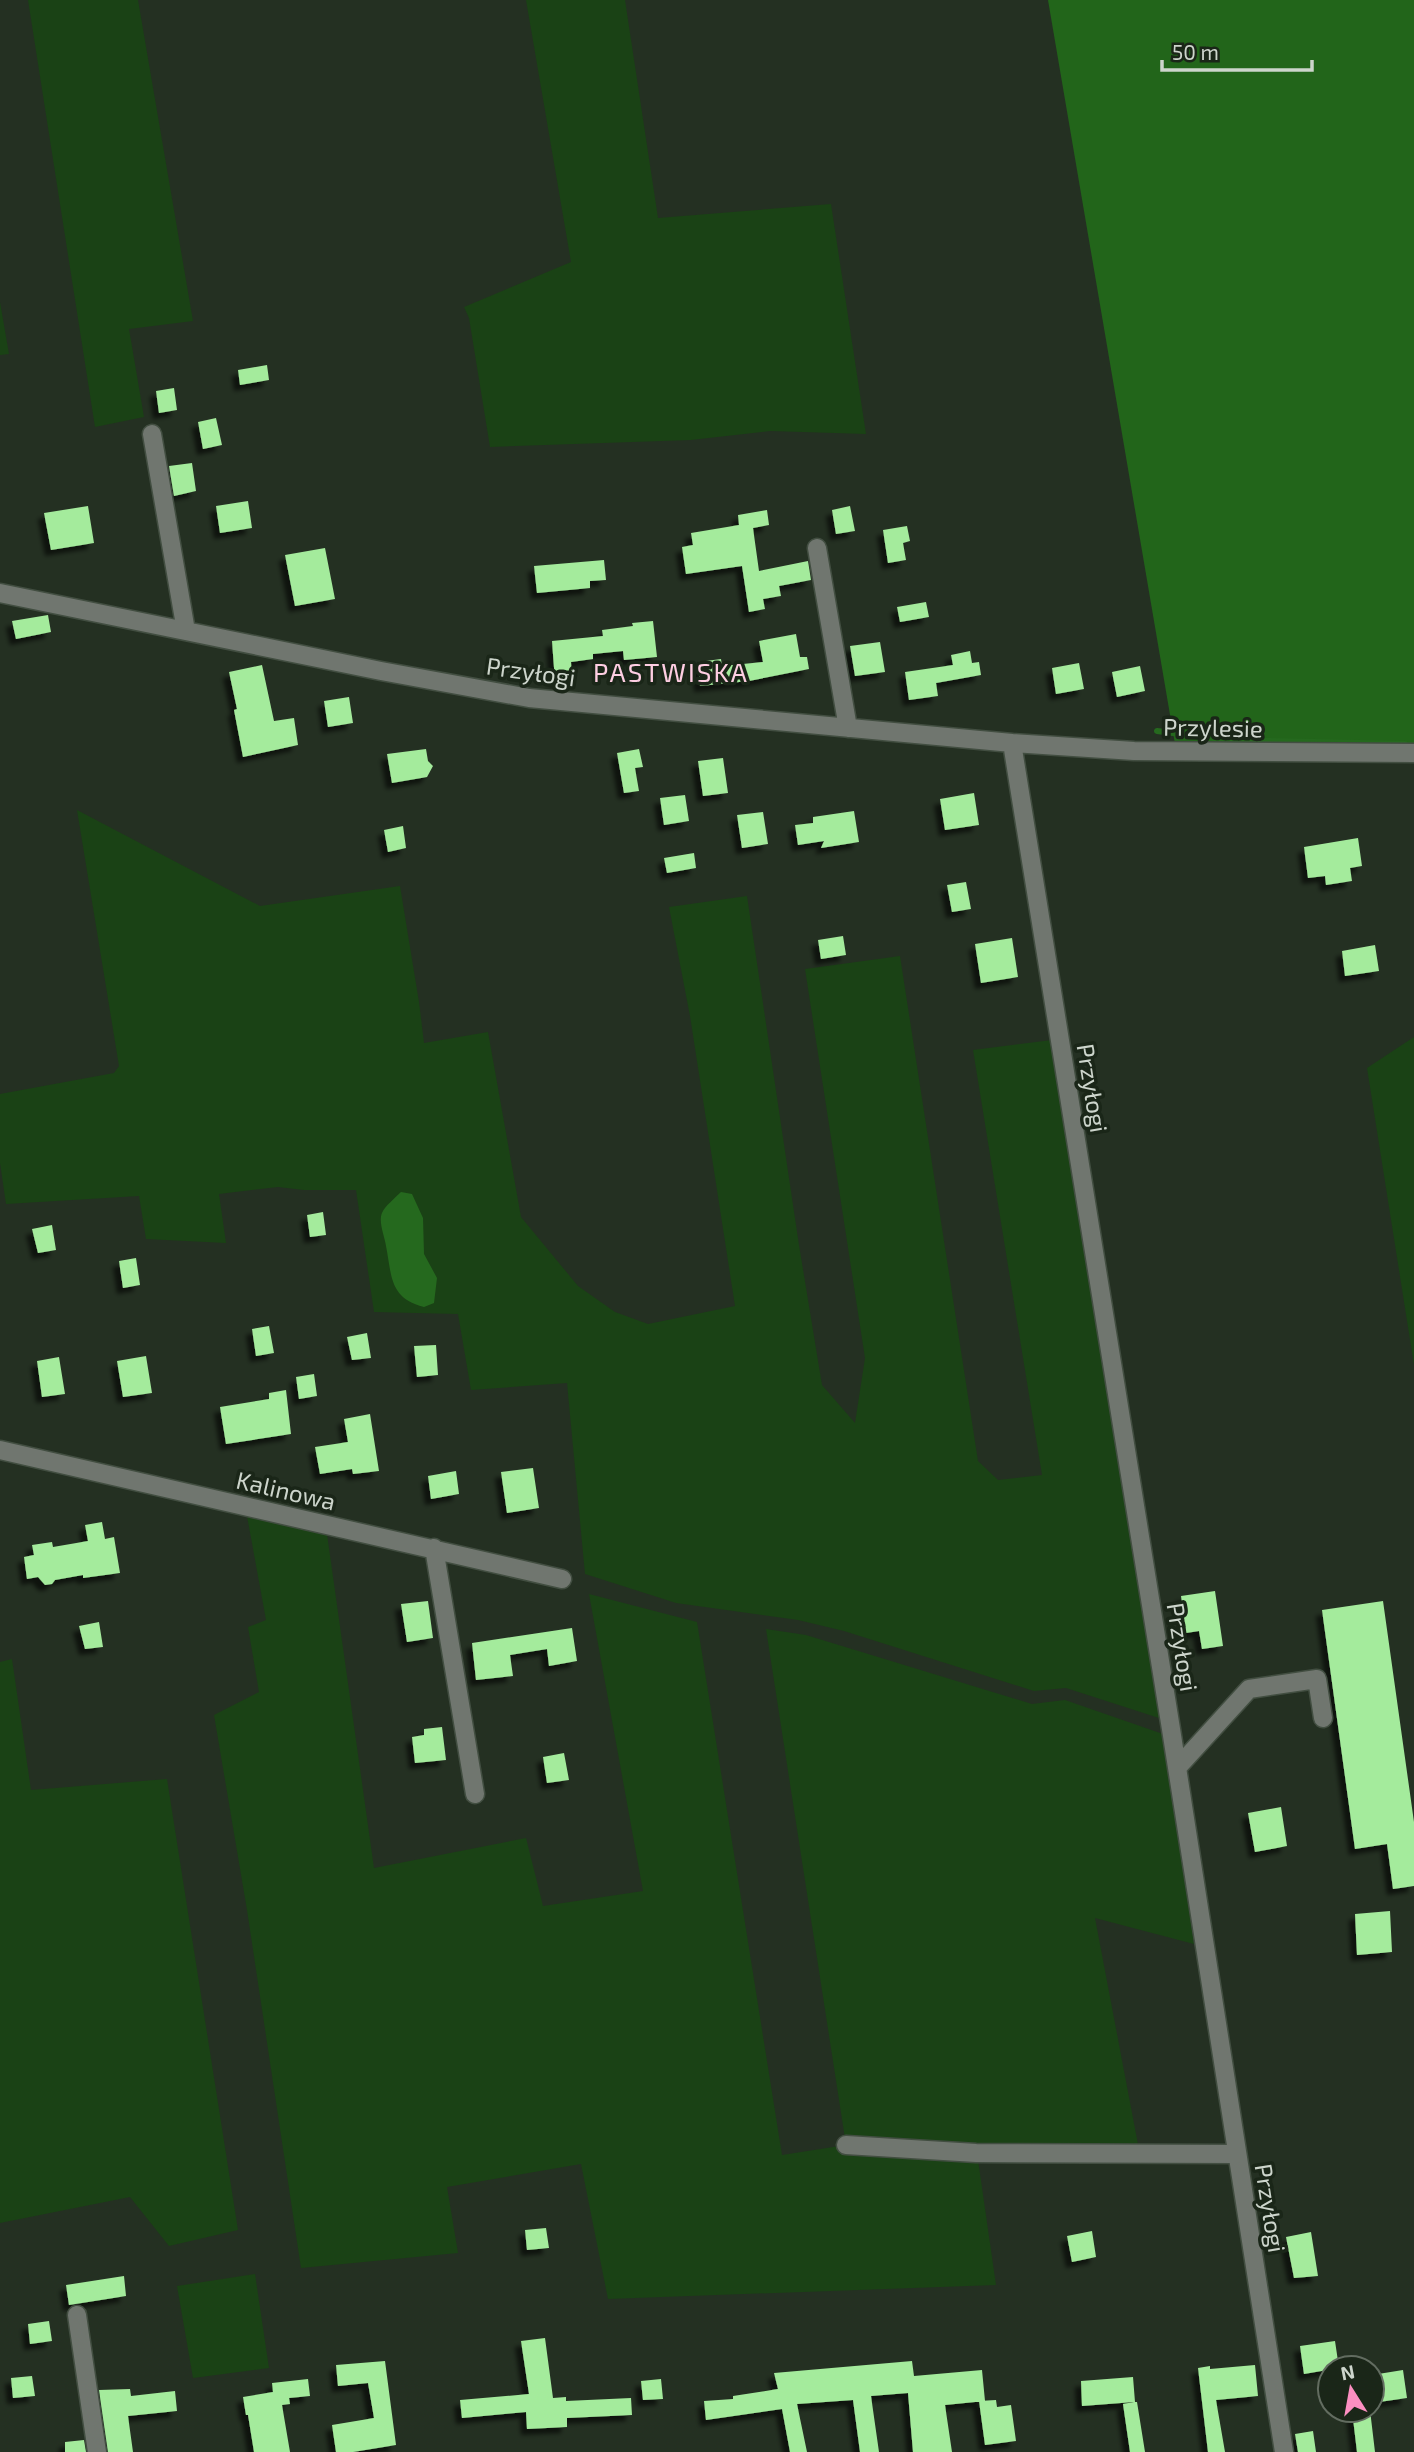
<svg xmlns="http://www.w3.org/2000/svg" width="1414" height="2452" viewBox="0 0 1414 2452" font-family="'Exo 2',sans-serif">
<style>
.green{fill:#1a4215}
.forest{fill:#22651a}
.water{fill:#25691e}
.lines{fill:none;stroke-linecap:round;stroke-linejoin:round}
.stream{stroke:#25691e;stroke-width:6}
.building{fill:#a4eb9c;filter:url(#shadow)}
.minor-casing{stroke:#424e41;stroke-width:21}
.minor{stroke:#70766f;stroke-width:18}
.labels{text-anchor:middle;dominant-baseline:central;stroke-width:7;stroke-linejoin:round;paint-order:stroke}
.street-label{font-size:24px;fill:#cdd5cc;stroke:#1a2618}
.neighbourhood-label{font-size:26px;letter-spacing:2px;fill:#fecee2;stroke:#1a2618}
</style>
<defs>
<filter id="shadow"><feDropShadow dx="-6" dy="6" stdDeviation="2" flood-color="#0009"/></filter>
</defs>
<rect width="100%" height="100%" fill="#243022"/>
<!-- green -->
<path class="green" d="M28,0H138L193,321L129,329L144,417L95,427Z
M526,0H625L658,218L831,204L866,434L770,431L691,440L490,447L469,318L464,307L571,262Z
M0,302L9,354L0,355Z
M77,810L260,906L400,886L419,1002L424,1043L488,1032L521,1217L578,1286L615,1312L648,1324L735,1306L690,1016L669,907L747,896L799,1245L822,1385L855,1423L865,1358L805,969L900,956L978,1461L998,1480L1042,1475L973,1050L1052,1040L1162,1719L1066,1688L1034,1691L844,1631L798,1620L676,1603L585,1574L567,1383L471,1390L458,1314L374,1312L356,1190H304L278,1187L219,1194L226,1243L146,1239L139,1196L6,1204L0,1163V1094L114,1073L119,1066Z
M1414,1037V1365L1367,1068Z
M247,1516L327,1534L374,1868L526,1838L543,1906L643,1891L589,1594L697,1622L782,2155L846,2145L766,1629L806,1635L1032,1704L1065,1700L1163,1734L1194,1944L1095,1918L1140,2155L977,2153L996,2285L608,2299L581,2164L447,2187L458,2253L301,2268L247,1910L214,1715L259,1692L248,1627L266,1620Z
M12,1659L31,1790L167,1779L238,2230L169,2246L130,2197L0,2223V1662Z
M255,2274L269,2368L193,2378L177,2286Z"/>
<!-- forest -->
<path class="forest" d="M1048,0H1414V744H1175Z"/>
<!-- water -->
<path class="water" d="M401,1192L412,1194L423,1218L424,1254L437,1278L434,1303L424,1307C389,1298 392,1276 386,1246C385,1237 378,1222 382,1213C385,1206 395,1198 401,1192Z"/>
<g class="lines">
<!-- stream -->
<path class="stream" d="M1157,731L1228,740L1405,744"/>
</g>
<!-- building -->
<path class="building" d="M267,365L269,380L240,385L238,370Z
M174,388L177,410L159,413L156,391Z
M216,418L222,445L203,449L198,422Z
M192,463L196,491L174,496L169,466Z
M248,501L252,528L220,533L216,506Z
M88,506L94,543L51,550L44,513Z
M850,506L855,531L836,534L832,510Z
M767,510L769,525L753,528L759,571L808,561L811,580L779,586L781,596L763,599L765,609L749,612L742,566L686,574L682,547L693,545L691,533L739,525L738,515Z
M907,526L910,541L903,543L906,560L888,563L883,530Z
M325,548L335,599L295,606L285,555Z
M604,560L606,580L590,581V588L537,593L534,566Z
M926,602L929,617L900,622L897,607Z
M48,615L51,632L16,639L12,621Z
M653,621L657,657L624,660L623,651L593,654V659L571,662L572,680L555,681L552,641L603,636L602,630L633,626L632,623Z
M796,634L800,657H807L809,669L749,681L700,686L698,662L721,659L722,666L763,662L759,641Z
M880,642L885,672L855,676L850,646Z
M970,651L972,663L979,662L981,675L936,683L938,696L909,700L905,672L953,665L951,655Z
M1079,663L1084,689L1056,694L1052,668Z
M262,665L274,721L294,718L298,745L243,757L234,710L237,709L229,672Z
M1140,666L1145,691L1117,697L1112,672Z
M349,697L353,723L328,727L324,701Z
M426,749L428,761L433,766L427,777L392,783L387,754Z
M639,749L643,767L635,768L639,791L624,793L617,753Z
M723,758L728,793L703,796L698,761Z
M974,793L979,825L945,830L940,799Z
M685,795L689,821L664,825L660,798Z
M854,811L859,842L821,848L824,841L798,845L795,825L813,823V817Z
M763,812L768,844L742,848L737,815Z
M403,826L406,848L388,852L384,830Z
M1358,838L1362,866L1350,868L1352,881L1326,885L1325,876L1308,878L1304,847Z
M694,853L696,868L667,873L664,858Z
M966,882L971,909L952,912L947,885Z
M843,936L846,955L821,959L818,940Z
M1012,938L1018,977L981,983L975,944Z
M1375,945L1379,971L1345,976L1342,951Z
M323,1212L326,1235L310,1237L307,1215Z
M52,1225L56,1250L38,1253L32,1229Z
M136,1258L140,1285L123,1288L119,1261Z
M269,1326L274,1353L256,1356L252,1329Z
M367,1333L371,1358L352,1360L347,1337Z
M436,1345L438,1375L417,1377L414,1346Z
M146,1356L152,1393L123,1397L117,1361Z
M59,1357L65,1394L42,1397L37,1361Z
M314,1374L317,1396L299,1399L296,1377Z
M286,1390L291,1434L226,1444L220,1407L269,1399V1393Z
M370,1414L379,1471L353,1474L352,1469L320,1474L315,1447L348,1442L344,1419Z
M533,1468L539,1508L507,1513L501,1472Z
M456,1471L459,1494L431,1499L428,1476Z
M102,1522L105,1539L114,1537L120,1573L83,1578V1575L55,1580L52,1584L45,1585L38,1577L27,1579L24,1557L34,1555L32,1545L52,1542L53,1547L88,1541L85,1525Z
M1215,1591L1223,1646L1202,1649L1199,1631L1186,1633L1181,1596Z
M428,1601L433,1638L407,1642L401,1604Z
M1383,1601L1414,1822V1886L1393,1889L1387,1844L1355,1849L1322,1610Z
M99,1622L103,1647L85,1649L79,1626Z
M572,1628L577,1661L549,1666L547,1649L510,1655L513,1676L476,1680L472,1643Z
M442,1727L446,1760L415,1763L412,1737L424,1735V1729Z
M564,1753L569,1780L547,1783L543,1757Z
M1281,1807L1287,1846L1255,1852L1248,1813Z
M1390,1911L1392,1952L1357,1955L1355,1914Z
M546,2228L549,2248L527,2250L525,2230Z
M1092,2231L1096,2257L1072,2262L1067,2236Z
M1311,2232L1318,2276L1294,2278L1286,2237Z
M124,2276L126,2296L69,2305L66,2285Z
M49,2321L52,2341L30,2344L28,2324Z
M545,2338L553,2398L566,2397V2401L631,2398L632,2415L567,2418V2427L527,2429L526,2412L462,2418L460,2400L529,2394L521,2341Z
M1335,2341L1339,2368L1304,2374L1300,2346Z
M385,2361L396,2445L353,2452H336L332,2425L374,2418L368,2383L338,2386L336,2365Z
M912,2361L914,2376L982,2370L985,2401L945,2405L952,2452H913L908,2393L871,2396L879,2452H860L853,2400L797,2404L807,2452H790L782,2409L706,2420L704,2401L733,2399V2396L778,2389L774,2373Z
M1255,2365L1258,2396L1216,2400L1225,2452H1208L1198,2368L1210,2366V2369Z
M1403,2370L1407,2398L1372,2403V2375Z
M32,2376L35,2396L13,2398L11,2378Z
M1133,2377L1135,2402H1137L1145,2452H1130L1123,2404L1134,2402L1082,2406L1081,2381Z
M308,2379L310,2396L289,2398L290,2404L282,2405L290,2452H254L248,2415H246L243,2397L273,2392L272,2383Z
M661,2379L663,2399L643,2400L641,2381Z
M130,2389L131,2396L175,2391L177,2411L128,2416L133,2452H108L99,2390Z
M996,2400L997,2407L1011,2405L1016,2441L985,2445L979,2401Z
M1352,2410H1370L1375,2452H1357Z
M1313,2431L1316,2452H1298L1295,2434Z
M84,2440L86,2452H65V2442Z"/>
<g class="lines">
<!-- minor casing -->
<g class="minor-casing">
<path id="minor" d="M152,434L186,631
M817,548L848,728
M0,593L381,671L529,698L1012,743L1171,1729L1284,2452
M1012,743L1134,751L1414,753
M0,1450L562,1579
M434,1548L475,1794
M1177,1768L1249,1689L1317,1679L1323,1718
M846,2145L976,2153L1237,2154
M77,2315L97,2452"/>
</g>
<!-- minor -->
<use href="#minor" class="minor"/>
</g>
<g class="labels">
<!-- street labels -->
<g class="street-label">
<text transform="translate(531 671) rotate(8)">Przyłogi</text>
<text transform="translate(1213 727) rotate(1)">Przylesie</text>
<text transform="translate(1093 1088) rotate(81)">Przyłogi</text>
<text transform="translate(286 1490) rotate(13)">Kalinowa</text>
<text transform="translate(1183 1647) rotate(81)">Przyłogi</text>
<text transform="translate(1271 2208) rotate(81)">Przyłogi</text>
</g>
<!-- neighbourhood labels -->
<g class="neighbourhood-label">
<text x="671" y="671">PASTWISKA</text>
</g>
</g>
<!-- north arrow -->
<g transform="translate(1351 2389) rotate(349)"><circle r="33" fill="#1a2618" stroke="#626c60" stroke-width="2"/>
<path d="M0-5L12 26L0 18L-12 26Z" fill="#fc8fc1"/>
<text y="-10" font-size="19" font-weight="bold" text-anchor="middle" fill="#cdd5cc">N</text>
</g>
<!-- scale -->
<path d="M1162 60v10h150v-10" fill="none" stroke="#cdd5cc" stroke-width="3.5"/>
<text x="1172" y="60" font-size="21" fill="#cdd5cc" stroke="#1a2618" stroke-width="5" paint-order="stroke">50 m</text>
</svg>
